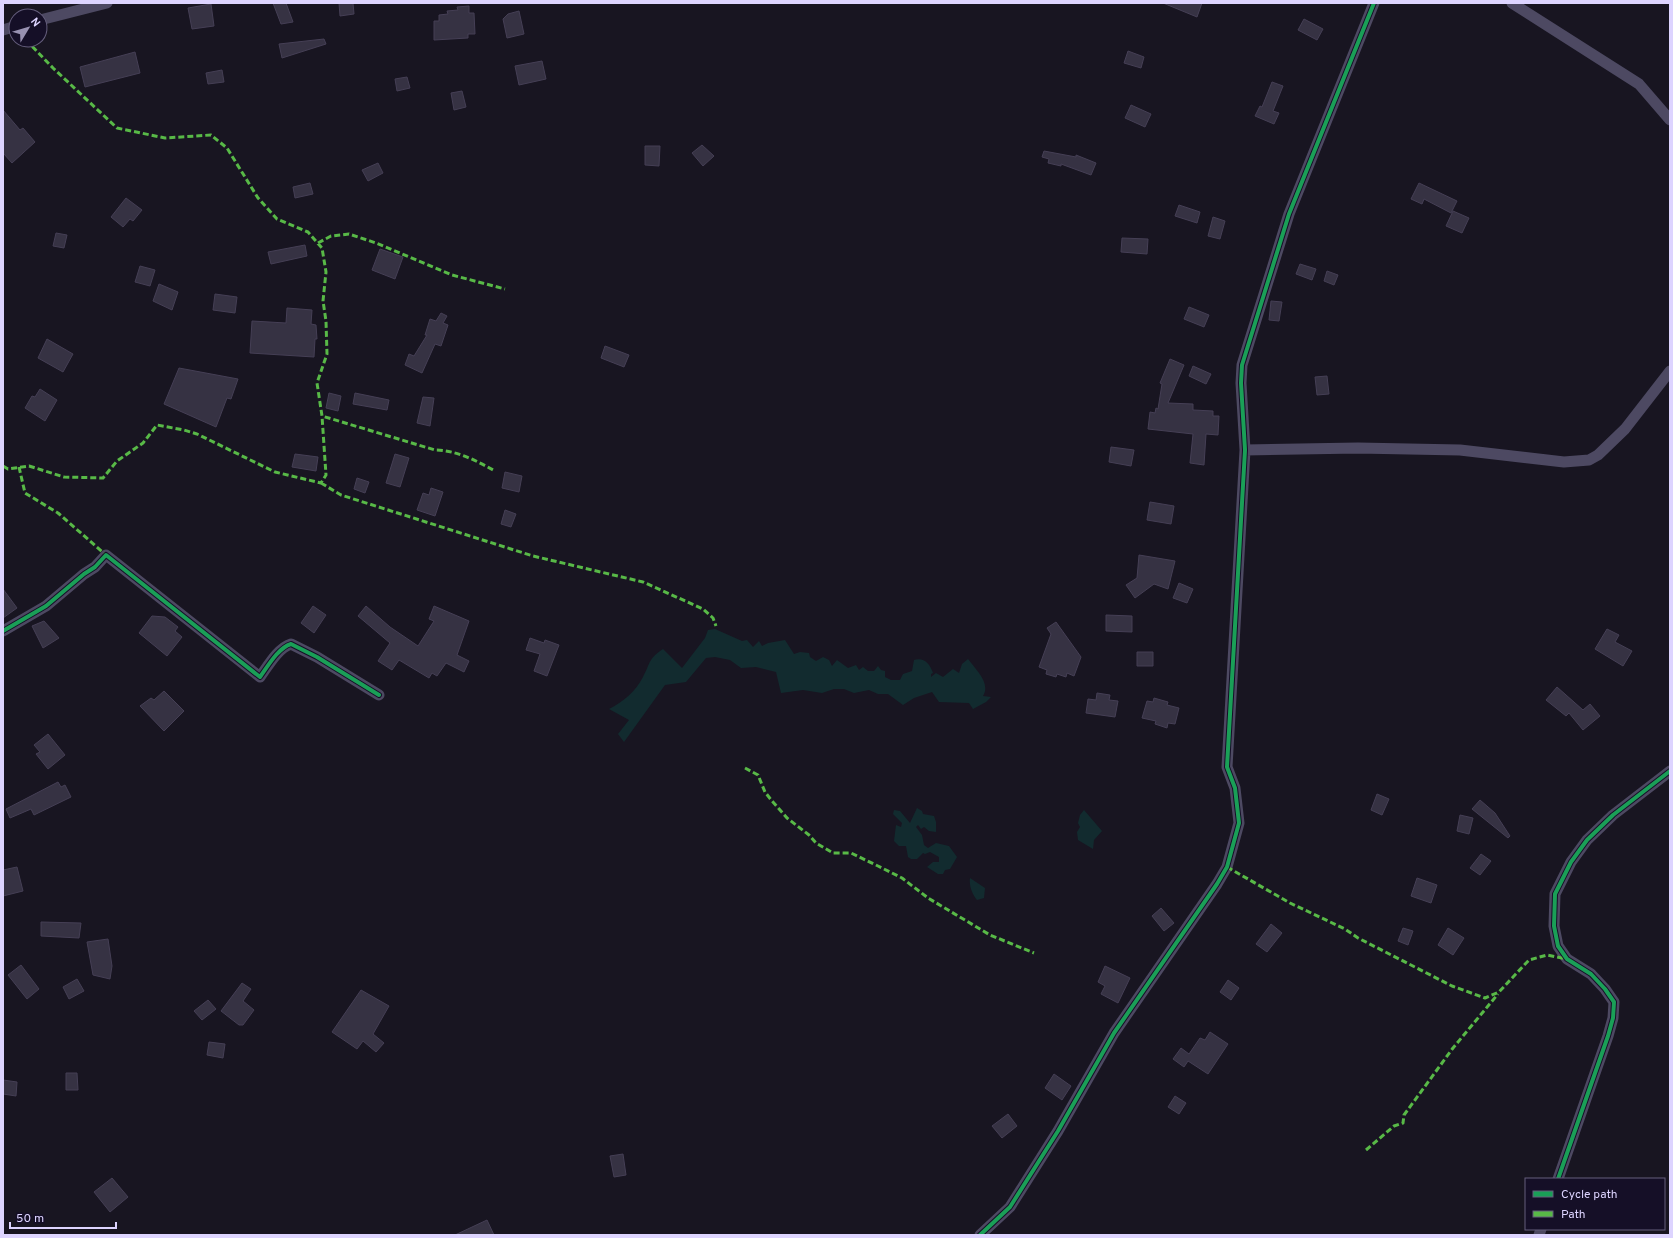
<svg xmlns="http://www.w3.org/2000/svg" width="1673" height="1238" viewBox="0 0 1673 1238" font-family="Overpass,sans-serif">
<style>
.green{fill:#122b2f}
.building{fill:#363243;stroke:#453f55}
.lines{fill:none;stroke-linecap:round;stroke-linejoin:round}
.minor{stroke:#4d4962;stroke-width:11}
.quiet{stroke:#58b947;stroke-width:3;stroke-dasharray:6 3;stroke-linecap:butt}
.cycleway-casing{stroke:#150f27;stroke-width:6}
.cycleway{stroke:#1a9f57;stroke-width:4}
</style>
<rect width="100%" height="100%" fill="#181521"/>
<!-- green -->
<path class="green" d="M715,629L742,641L747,640L753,647L759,641L762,646L768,643L785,640L794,654L800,652L809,653L810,657L816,661L823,657L829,660L832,666L837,660L848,668L856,665L859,670L863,667L868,671H874L878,666L881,670L885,671V677L891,680H900L903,674L912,671L914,660C924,657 930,664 933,673L931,674V677L936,673L943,677L953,669L959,673L962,664L968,659C976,670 991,683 983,696L991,697L986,702L973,709L969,703L939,702L932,692L914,698L903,705L888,694H878L869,690L854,693L844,689H834L822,693L803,690L781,693L776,672L756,667L741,668L730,660L715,657L706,658L686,682L665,685L624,742L618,734L629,720L609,709C623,702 636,691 643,677C651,662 648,659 663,649L682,668L705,638L708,630Z
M917,808L922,811L923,814L934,816L936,822V832L929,831L924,827L921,829L918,825L916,827L922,835L924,845L928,848L936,843L949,846L957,857L950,869L945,870L943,874H938L927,867L933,862H939V857L930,852L925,854L923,853L917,859H911L908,857L906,846H899L894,841L896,825L901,827L902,823L893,814L894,810L900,811L910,823Z
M1084,810L1102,831L1094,840L1093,849L1078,840L1077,832L1080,827L1078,823L1080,815Z
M970,878L985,888L984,898L977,900C972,894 969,886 970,878Z"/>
<!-- building -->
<path class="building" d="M273,3H286L293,22L281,24Z
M339,3H353L354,14L340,16Z
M1163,3H1202L1197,17Z
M211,4L214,26L192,29L188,8Z
M469,6V13H474L475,34H468V38L434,40V21H439V15L448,14L447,11L458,10L457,7Z
M519,11L524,34L507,38L503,19L508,14Z
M1304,19L1323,29L1317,40L1298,30Z
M324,39L326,44L282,58L279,44Z
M1128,51L1144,57L1141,68L1124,63Z
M135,52L140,73L85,87L80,67Z
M542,61L546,79L519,85L515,66Z
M222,70L224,82L208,84L206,73Z
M407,77L410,88L397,91L395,79Z
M1272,82L1283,86L1273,111L1279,113L1274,124L1255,116L1260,106L1262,107Z
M462,91L466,107L454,110L451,93Z
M1131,105L1151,114L1145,127L1125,118Z
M3,110L20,130L23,128L35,142L12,163L3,153Z
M702,145L714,156L703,166L692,153Z
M645,146H660L659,166L645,165Z
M1044,151L1076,157V155L1096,163L1091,175L1061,164V166L1048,163L1049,159L1042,157Z
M378,163L383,173L368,181L362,170Z
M310,183L313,194L295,198L293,187Z
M1419,183L1457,201L1451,213L1424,199L1422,204L1411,199Z
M126,198L142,210L133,221L130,219L123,227L111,217Z
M1179,205L1200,212L1197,223L1175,216Z
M1453,211L1469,218L1462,233L1446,226Z
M1213,217L1225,221L1220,239L1208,236Z
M56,233L67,235L64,248L53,246Z
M1122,238L1148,239L1147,254L1121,252Z
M305,245L307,256L271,264L268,252Z
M380,249L403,257L395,279L372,270Z
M1300,264L1316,269L1312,280L1296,274Z
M140,266L155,270L150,286L135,282Z
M1327,271L1338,275L1334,285L1324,281Z
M159,284L178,292L172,310L153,301Z
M215,294L237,297L235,313L213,310Z
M1271,301L1282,302L1279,321L1269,320Z
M1189,307L1209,315L1204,327L1184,319Z
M287,308L312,310L311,324L316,325L317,339H315L314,357L250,353L252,321L286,323Z
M441,313L447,316L443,323L448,325L441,346L435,344L422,373L405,365L409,354L414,356L427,335H425L430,319L436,321Z
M47,339L73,354L63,372L38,358Z
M605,346L629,355L624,367L601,358Z
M1170,359L1184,365L1168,403L1193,404V410L1213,411V416H1219L1218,435L1206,434L1204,465L1190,463L1193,434L1148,429L1150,412L1155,413L1156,408L1158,409L1162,384L1160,383Z
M1193,366L1211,374L1206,384L1189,376Z
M179,368L238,379L231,399L227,398L216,427L164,404Z
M1327,376L1329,394L1317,395L1315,377Z
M40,389L57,400L45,421L25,408L32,396L35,397Z
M329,393L341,396L338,411L326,408Z
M355,393L389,400L387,410L353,404Z
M423,397L434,398L430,426L417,423Z
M1111,447L1134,450L1131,466L1109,462Z
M295,454L318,457L316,471L292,467Z
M395,454L409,458L400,487L386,483Z
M505,472L522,476L519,492L502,488Z
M357,478L369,482L365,493L354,489Z
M431,488L443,492L435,516L417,510L423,493L429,495Z
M1150,502L1174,506L1171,524L1147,520Z
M505,510L516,514L511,527L501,524Z
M1139,555L1175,561L1168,589L1154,584L1135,598L1126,585L1137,578Z
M1179,583L1193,589L1187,603L1173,598Z
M3,589L17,608L3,618Z
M313,606L326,615L314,633L301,623Z
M366,606L390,627L418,646L434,621L429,619L434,606L469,621L457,655L469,661L464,672L446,663L437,676L432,673L429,678L399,660L392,670L378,661L390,643L358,616Z
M1106,615L1132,616V632L1106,631Z
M152,616L165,617L178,627L175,631L182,637L167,656L139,633Z
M44,621L59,638L43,648L32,626Z
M1056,622L1081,657L1074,676L1067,673L1066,677L1057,674L1056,677L1046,674L1047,670L1039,667L1051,634L1047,628Z
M1607,629L1619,635L1615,642L1632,651L1623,666L1595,649Z
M530,638L544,643L545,640L559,645L547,676L534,671L540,654L526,650Z
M1137,652H1153V666H1137Z
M1557,687L1583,710L1590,704L1600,716L1583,730L1569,713L1566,716L1546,700Z
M164,691L184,711L164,731L140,706L151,698L154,700Z
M1097,693L1110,695L1109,700L1118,701L1115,717L1086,713L1088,699L1096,700Z
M1154,698L1168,702L1167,705L1179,708L1175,724L1168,723L1167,728L1155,724L1156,721L1142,718L1147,701L1153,702Z
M48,734L65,755L48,769L36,754L40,752L34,745Z
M58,782L61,787L65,785L71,797L34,815L31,809L10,818L6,809Z
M1377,794L1389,799L1382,815L1371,810Z
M1480,800L1495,813L1510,836L1508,838L1472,809Z
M1460,815L1473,818L1469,834L1457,831Z
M1481,854L1491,861L1480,875L1470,868Z
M17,867L23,891L3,896V870Z
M1417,878L1437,885L1431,903L1411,896Z
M1161,908L1174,923L1164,931L1152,916Z
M41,922L81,923L79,938L41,936Z
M1271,924L1282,933L1267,952L1256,944Z
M1403,928L1413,931L1408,945L1398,941Z
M1448,928L1464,938L1453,955L1438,945Z
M108,939L112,966L110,979L93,975L87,942Z
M21,965L39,989L27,999L8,975Z
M1105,966L1130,978L1118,1003L1101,994L1105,986L1098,982Z
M77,979L84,991L69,999L63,987Z
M1228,980L1239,988L1231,1000L1220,992Z
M242,983L251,989L243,1001L254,1010L243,1025H239L221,1011Z
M361,990L389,1006L373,1034L384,1043L376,1052L363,1041L357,1049L332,1032Z
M208,1000L216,1009L202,1020L194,1011Z
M1210,1032L1228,1044L1208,1074L1188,1061L1184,1067L1173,1059L1181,1048L1189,1054L1200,1038L1205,1040Z
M209,1042L225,1044L223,1058L207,1055Z
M66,1073H77L78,1090H66Z
M1054,1074L1071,1086L1062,1100L1045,1088Z
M3,1080L17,1082L16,1096L3,1094Z
M1175,1096L1186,1103L1179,1114L1168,1107Z
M1008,1114L1017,1126L1002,1138L992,1126Z
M623,1154L626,1175L614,1177L610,1156Z
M112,1178L128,1197L110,1212L94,1192Z
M487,1220L494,1235H455Z"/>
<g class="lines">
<!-- minor -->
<path class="minor" d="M1512,3L1639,84L1670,120
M40,20L107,3
M3,30L16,26
M1245,450L1358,448L1460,450L1564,462L1589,460L1598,455L1625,429L1670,371
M3,631L46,606L84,574L95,567L106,555L260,677C268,666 278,648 291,644L317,657L379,695
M1558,1179L1608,1036L1613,1018L1614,1002L1605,989L1591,974L1567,959L1558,946L1554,926L1555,894L1571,862L1587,840L1613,815L1670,771
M980,1235L1010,1207L1058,1131L1114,1033L1217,884L1227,867L1239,823L1235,788L1227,767L1245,450L1241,383L1242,365L1289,214L1374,3
M1539,1235L1541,1229"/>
<!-- quiet -->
<path class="quiet" d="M26,40L53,68L117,128L165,138L211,135L227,148L258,198L277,219L308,232L322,248L326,272L323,301L326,321L327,354L317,383L322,416L435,450C456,450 477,461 495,471
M318,243L331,236L349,234L376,243L452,275L505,289
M3,466L8,469L29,466L64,477L103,478L117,461L143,443L157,425L184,430L197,434L275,472L321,483L326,475L322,416
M19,467L25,493L58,513L106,555
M321,483L341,495L533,556L643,582L703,609L713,618L716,626
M745,768L758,775L765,792L772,801L787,818L809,835L816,843L833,853H851L878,866L902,878L928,898L990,935L1034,953
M1227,867L1290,903L1345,929L1358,938L1452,986L1485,998L1499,992L1529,960L1547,955L1567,959
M1366,1150L1394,1126L1403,1123L1404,1115L1453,1048L1498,994"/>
<!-- cycleway casing -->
<g class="cycleway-casing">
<path id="cycleway" d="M3,631L46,606L84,574L95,567L106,555L260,677C268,666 278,648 291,644L317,657L379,695
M1558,1179L1608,1036L1613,1018L1614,1002L1605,989L1591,974L1567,959L1558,946L1554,926L1555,894L1571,862L1587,840L1613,815L1670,771
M980,1235L1010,1207L1058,1131L1114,1033L1217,884L1227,867L1239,823L1235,788L1227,767L1245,450L1241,383L1242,365L1289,214L1374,3"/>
</g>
<!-- cycleway -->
<use href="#cycleway" class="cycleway"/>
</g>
<!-- border -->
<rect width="1673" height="1238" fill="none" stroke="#ddd4ff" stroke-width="8"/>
<!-- legend -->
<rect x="1525" y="1178" width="140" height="52" fill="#150f27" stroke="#655e7d"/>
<rect x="1533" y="1191" width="20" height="6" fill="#1a9f57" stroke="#655e7d"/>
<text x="1561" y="1198" font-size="12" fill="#ddd4ff">Cycle path</text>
<rect x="1533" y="1211" width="20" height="6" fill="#58b947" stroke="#655e7d"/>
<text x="1561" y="1218" font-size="12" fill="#ddd4ff">Path</text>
<!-- north arrow -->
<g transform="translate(28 28) rotate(52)"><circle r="19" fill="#150f27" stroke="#655e7d"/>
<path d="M0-3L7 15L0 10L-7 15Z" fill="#9891b1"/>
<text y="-6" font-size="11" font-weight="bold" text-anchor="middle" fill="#ddd4ff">N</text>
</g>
<!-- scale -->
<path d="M10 1222v6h106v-6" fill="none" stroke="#ddd4ff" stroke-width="2"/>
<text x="16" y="1222" font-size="12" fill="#ddd4ff" stroke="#150f27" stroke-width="3" paint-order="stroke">50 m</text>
</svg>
